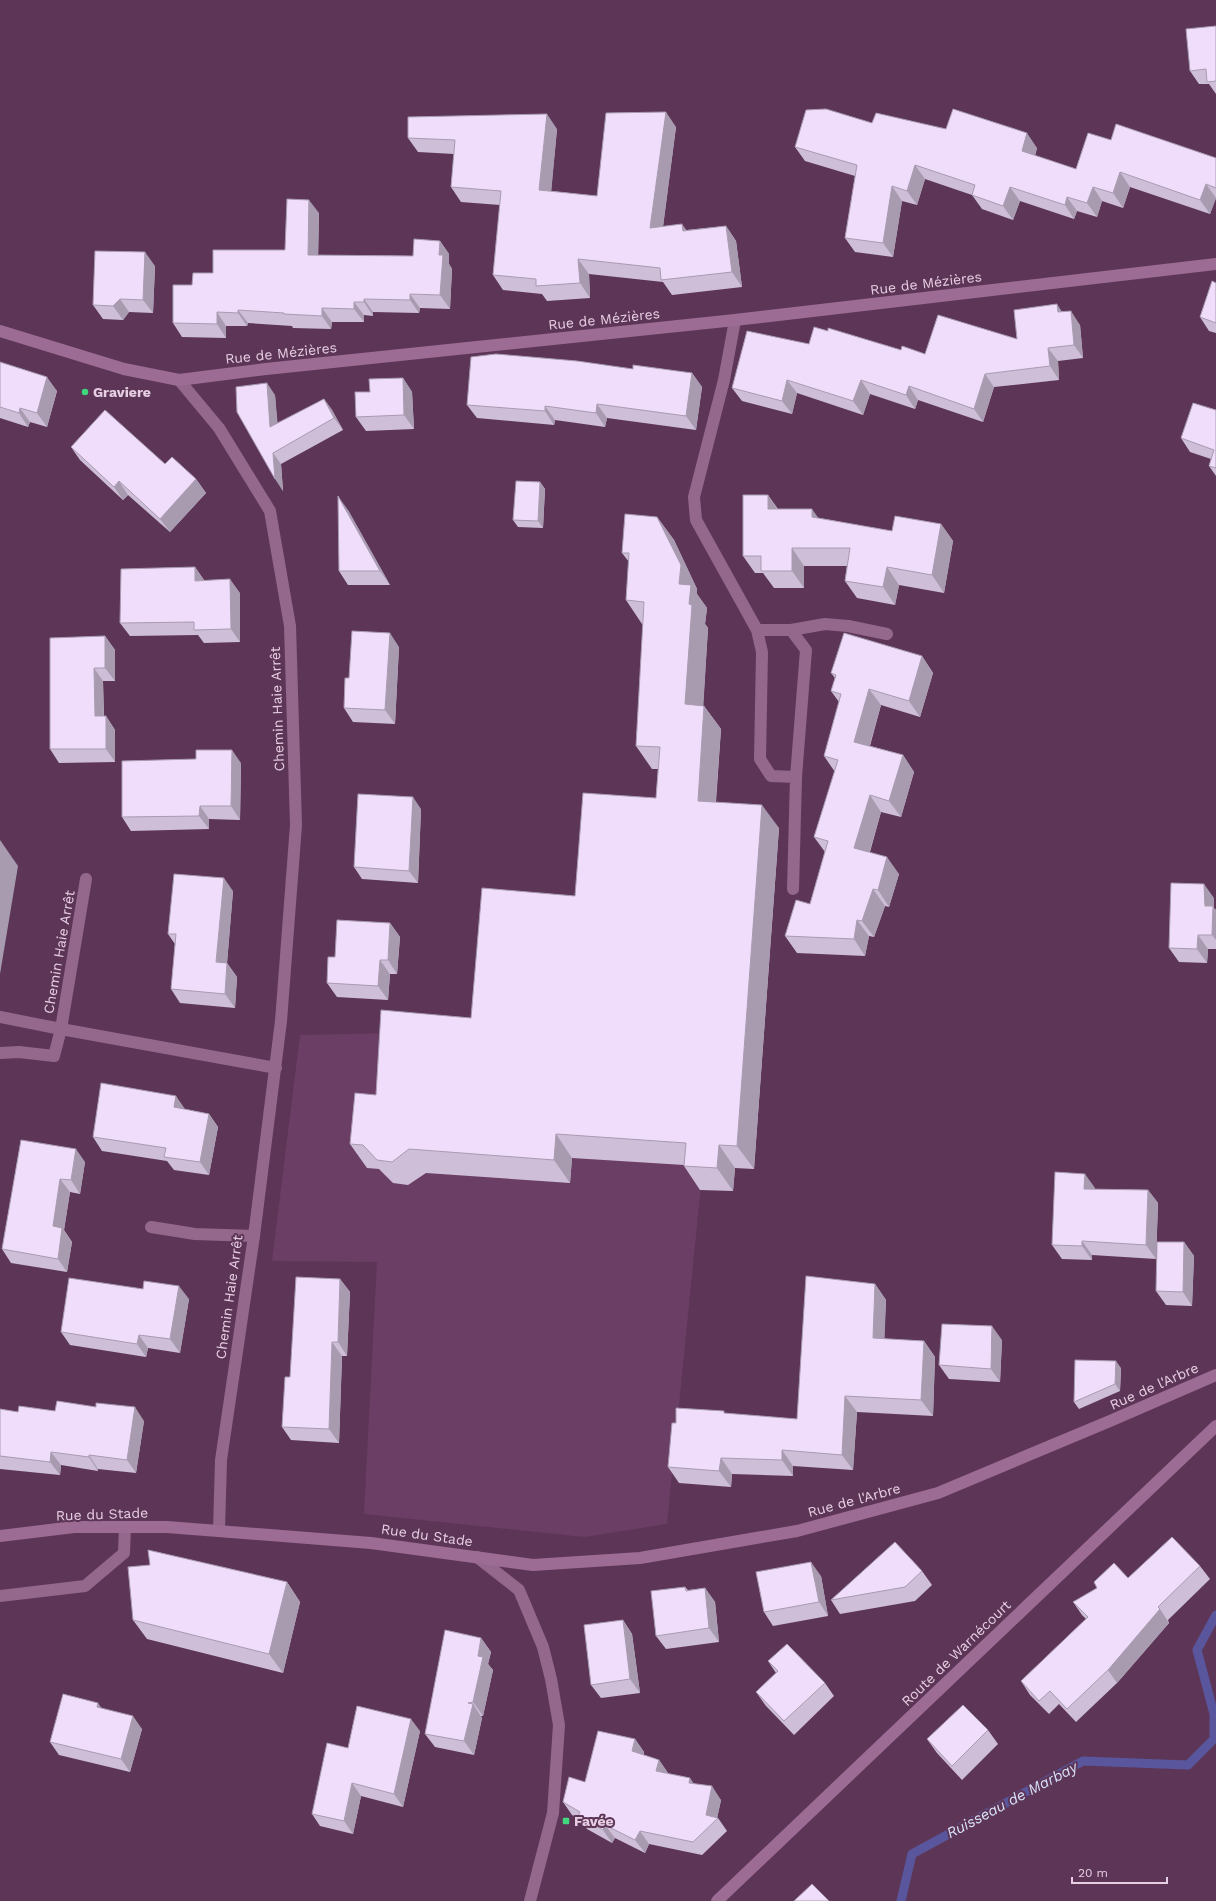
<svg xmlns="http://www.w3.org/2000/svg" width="1216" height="1901" viewBox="0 0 1216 1901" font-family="'Work Sans',sans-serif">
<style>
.built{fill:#6b3e65}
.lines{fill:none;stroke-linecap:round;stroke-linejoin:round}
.stream{stroke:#5a569d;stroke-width:9}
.lane{stroke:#93688c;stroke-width:12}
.street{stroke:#93688c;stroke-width:12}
.secondary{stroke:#9d6c95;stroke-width:12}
.wall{fill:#cebed8}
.shaded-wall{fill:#a89bb0}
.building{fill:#f0ddfb;stroke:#a89bb0}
.poi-dot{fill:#41d77c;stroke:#5d3657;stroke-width:1.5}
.labels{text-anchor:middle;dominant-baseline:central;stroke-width:4;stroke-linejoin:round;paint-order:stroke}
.street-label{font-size:14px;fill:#e7cfe3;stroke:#5d3657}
.poi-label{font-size:14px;font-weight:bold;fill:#e7cfe3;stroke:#5d3657;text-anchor:start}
.water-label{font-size:15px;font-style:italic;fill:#d9e1fa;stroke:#5d3657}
</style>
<rect width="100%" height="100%" fill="#5d3657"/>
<!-- built -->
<path class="built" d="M600,816L779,828L754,1169L703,1166L667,1524L584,1537L364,1514L377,1262L272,1261L300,1035L398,1033L487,1041L591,919Z"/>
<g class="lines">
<!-- stream -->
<path class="stream" d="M901,1901L912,1854L1083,1761L1188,1765L1214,1739V1714L1197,1650L1216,1615"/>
<!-- lane -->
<path class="lane" d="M0,1017L61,1029L54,1056L19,1052L0,1053
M151,1227L195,1234L254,1236
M0,1596L85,1586L124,1553L125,1527"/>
<!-- street -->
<path class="street" d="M735,320L724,380L694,497L696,520L757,630L762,652L760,759L771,776L796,777
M179,380L219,428L270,511L290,626L296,825L281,1021L254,1236L221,1460L219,1531
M757,630H791L806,650L796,777L793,889
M791,630L825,624L848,626L887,634
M86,879L61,1029L276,1068
M477,1557L519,1590L543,1647L551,1679L559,1725L553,1813L530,1901"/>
<!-- secondary -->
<path class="secondary" d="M0,331L124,369L179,380L266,369L735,320L1216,264
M0,1536L74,1527H167L371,1543L533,1565L640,1558L797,1531L938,1493L1110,1421L1216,1375
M717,1901L1216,1426"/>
</g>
<!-- wall -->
<path class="wall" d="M1216,26V94L1209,84H1199L1190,71Z
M872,123L946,129L1037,148L1035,156L1076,169L1111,140L1216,158V198L1210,214L1130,187L1123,208L1102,201L1097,217L1077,211L1074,219L1020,201L1013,220L982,209L972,195L925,179L917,205L902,201L893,257L855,252L845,238L855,176L805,161L795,147Z
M676,127L663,226L687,230L726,226L736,241L742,287L672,295L663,282L589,274L590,298L547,301L542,294L503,290L493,275L500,205L461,202L451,187L454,154L418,152L408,138L557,129L551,191L597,196Z
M319,213L318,255L413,256L440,241L449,254V264L452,269L450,309L420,308L419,313L373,312V316L364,315V322H332L331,329L293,328L292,326L248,323L247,326H226V338L182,337L173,323L192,285L213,273L285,250Z
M155,266L153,313L129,312L123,320L103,319L93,305Z
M1216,283V333L1209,331L1200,317Z
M1062,312L1080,325L1083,358L1058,361L1059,380L994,387L983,422L918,400L915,409L870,394L863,415L797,393L792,414L742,401L732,388L809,344L901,350L925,354L1017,339Z
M0,362L57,391L47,427L30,422L28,427L0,418Z
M633,369L692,373L702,387L696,430L607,418L605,427L555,420L554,425L477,418L467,405Z
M403,378L412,392L414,429L366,431L356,417L370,392Z
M275,395L277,423L324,399L332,410L343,430L281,464L283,491L237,412Z
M1216,410V476L1209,466L1211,459L1190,452L1181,438Z
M71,447L165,464L196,479L206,493L170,532L128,495L123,500L80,460Z
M540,482L545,489L543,528L518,527L513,520Z
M768,495L778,509L819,518L892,531L941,524L953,541L944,593L899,585L895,605L857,598L845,581L847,566H804V588H774L763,573H755L743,556Z
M348,510L390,585H348L339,571Z
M657,517L674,540L697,589V594L707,608L705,624L708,628L703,706H704L721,729L716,802L779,828L754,1169L735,1168L733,1191L700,1190L684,1166V1165L572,1158L570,1183L426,1173L408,1185L393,1183L379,1169L367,1168L350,1144L376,1095L471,1018L575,896L656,798L658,769H652L636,746L643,624H642L626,600L629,562L622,553Z
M195,567L204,580L240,593V642L204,643L198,635L130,636L120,623Z
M105,636L115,650V681H103L104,716H106L115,730V762L59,763L50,749Z
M399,647L395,724L353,722L344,708L349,678Z
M922,656L933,673L920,717L881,705L870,746L903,755L914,772L901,817L881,812L870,852L899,874L889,907L885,906L874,937L869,936L865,956L797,953L785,936L810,904L825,852L814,837L835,772L824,756L839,702L831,691L835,678L831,673Z
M241,763L240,820L209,819V829L131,831L122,817Z
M421,809L418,883L362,879L354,867Z
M233,891L227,963L237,977L235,1008L180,1003L171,989L175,944L168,934Z
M1214,898V908L1216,910V949H1208L1207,963L1179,962L1169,948Z
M390,923L400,937L397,974H390L388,1000L337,997L327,983L335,957Z
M185,1109L209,1114L218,1127L209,1175L174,1170L167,1161L102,1151L93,1137Z
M21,1140L85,1162L80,1194L70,1192L64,1230L72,1242L67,1272L11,1263L2,1249Z
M1095,1188V1189L1148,1190L1158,1203L1156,1259L1092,1255V1260L1062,1259L1052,1245Z
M1184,1242L1194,1256L1192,1306L1166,1305L1156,1291Z
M340,1279L350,1292L347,1356H342L339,1443L291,1440L282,1427L290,1377Z
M875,1284L886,1300L884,1339L924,1341L935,1357L933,1416L857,1412L853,1470L793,1466V1476L732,1474L731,1487L679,1483L668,1467L676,1423L726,1414L797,1419Z
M189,1299L180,1353L148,1348L146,1357L70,1345L61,1332Z
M1002,1340L1000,1382L949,1379L939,1365Z
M1121,1368L1120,1391L1079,1409L1074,1402Z
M0,1409L18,1412L55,1411L144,1421L136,1473L98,1469V1471L61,1465L60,1475L0,1469Z
M1200,1566L1210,1579L1168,1620L1169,1623L1117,1683L1076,1722L1059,1704L1049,1714L1030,1695L1021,1681L1086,1619L1082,1615L1073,1602L1128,1578Z
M922,1571L932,1585L915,1601L840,1614L831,1600Z
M821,1576L828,1616L773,1626L764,1612Z
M287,1582L300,1602L283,1673L147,1639L133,1620Z
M685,1587L688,1590L705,1588L715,1602L719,1642L666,1649L656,1636Z
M623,1620L632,1634L640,1693L601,1698L591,1685Z
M481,1638L491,1652L488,1664L493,1670L483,1716H481L482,1718L474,1755L435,1747L425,1734Z
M768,1661L825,1683L834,1696L794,1735L766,1706L756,1692L776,1673Z
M102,1708L142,1729L130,1772L59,1755L50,1742Z
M988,1730L998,1744L962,1780L937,1753L927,1739Z
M420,1731L403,1807L361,1796L353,1834L320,1826L312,1814L348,1748Z
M635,1739L644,1752V1755L659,1760L668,1773V1774L693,1783L721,1800L717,1818H718L727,1831L702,1855L649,1844L645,1853L615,1838L612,1843L587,1829L581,1820L572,1815L563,1802L585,1782Z"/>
<!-- shaded-wall -->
<path class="shaded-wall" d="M666,112L676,127L661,243L650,228Z
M547,114L557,129L550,205L539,190Z
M1027,133L1037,148L1031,166L1022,151Z
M915,165L925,179L917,205L907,191Z
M1120,172L1130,187L1123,208L1113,193Z
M1206,184L1216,198L1210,214L1200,200Z
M892,186L902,201L893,257L883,243Z
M1010,187L1020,201L1013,220L1003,206Z
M1093,187L1102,201L1097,217L1087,203Z
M1067,197L1077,211L1074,219L1065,205Z
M309,200L319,213L318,268L308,255Z
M682,224L693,239L683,231Z
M726,226L736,241L742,287L732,272Z
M440,241L449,254V264L452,269L450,309L440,295L439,255Z
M145,252L155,266L153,313L143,300Z
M578,259L589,274L590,298L580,283Z
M410,294L420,308L419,313L410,300Z
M120,299L129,312L123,320L113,306Z
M364,299L373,312V316L364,302Z
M354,302L364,315V322L354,309Z
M1057,304L1066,318L1058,312Z
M322,308L332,322L331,329L322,316Z
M238,310L248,323L247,326L238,313Z
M1071,311L1080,325L1083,358L1074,345Z
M217,312L226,326V338L217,324Z
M1048,348L1058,361L1059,380L1050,366Z
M692,373L702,387L696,430L686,416Z
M985,374L994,387L983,422L974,409Z
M47,377L57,391L47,427L37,413Z
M403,378L412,392L414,429L404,415Z
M787,380L797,393L792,414L782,401Z
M861,380L870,394L863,415L853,401Z
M267,383L275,395L279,438L270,427Z
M909,386L918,400L915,409L906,395Z
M324,399L332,410L343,430L334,418Z
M597,404L607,418L605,427L596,413Z
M545,406L555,420L554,425L545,411Z
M20,408L30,422L28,427L19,413Z
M273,453L281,464L283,491L275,479Z
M196,479L206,493L170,532L160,519Z
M119,481L128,495L123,500L114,487Z
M540,482L545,489L543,528L538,521Z
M768,495L780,513L768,509Z
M338,496L348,510L390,585L380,571Z
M812,509L824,526L812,517Z
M657,517L674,540L697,589V594L707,608L705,624L708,628L702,728L685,704L689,604L679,584Z
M941,524L953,541L944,593L932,575Z
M792,548L804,566V588L792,571Z
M195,567L204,580L195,581Z
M887,567L899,585L895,605L883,587Z
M230,579L240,593V642L231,629Z
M390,633L399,647L395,724L385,710Z
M105,636L115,650V681L105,668Z
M922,656L933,673L920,717L909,701Z
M94,668L103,681L104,730L95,716Z
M869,689L881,705L866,758L854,742Z
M704,706L721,729L714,824L698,801Z
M106,716L115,730V762L106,749Z
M232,750L241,763L240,820L231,806Z
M903,755L914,772L901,817L889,801Z
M870,795L881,812L866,864L854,848Z
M413,797L421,809L418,883L409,871Z
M762,805L779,828L754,1169L737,1146Z
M200,806L209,819V829L199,816Z
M0,840L18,866L0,974Z
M887,857L899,874L889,907L878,890Z
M224,878L233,891L226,976L216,962Z
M1204,884L1214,898V908L1216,910V940L1212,935L1205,906Z
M873,889L885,906L874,937L862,921Z
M857,920L869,936L865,956L854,939Z
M390,923L400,937L397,974L388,960Z
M1198,935L1208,949L1207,963L1197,949Z
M380,960L390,974L388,1000L378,986Z
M227,963L237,977L235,1008L225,994Z
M176,1096L185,1109L174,1107Z
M209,1114L218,1127L209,1175L200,1162Z
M556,1134L572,1158L570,1183L554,1160Z
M719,1145L735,1168L733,1191L717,1168Z
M76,1149L85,1162L80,1194L71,1180Z
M1085,1174L1095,1188L1094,1203L1084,1189Z
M60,1179L70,1192L64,1230L72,1242L67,1272L58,1259L53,1226Z
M1148,1190L1158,1203L1156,1259L1146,1245Z
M1082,1241L1092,1255V1260L1082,1246Z
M1184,1242L1194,1256L1192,1306L1183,1292Z
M340,1279L350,1292L347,1356L338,1342Z
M875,1284L886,1300L884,1354L873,1338Z
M179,1286L189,1299L180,1353L170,1339Z
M992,1326L1002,1340L1000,1382L991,1369Z
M139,1335L148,1348L146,1357L137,1344Z
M924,1341L935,1357L933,1416L921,1400Z
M332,1342L342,1356L339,1443L329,1429Z
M1116,1361L1121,1368L1120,1391L1115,1384Z
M845,1396L857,1412L853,1470L842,1455Z
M135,1407L144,1421L136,1473L127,1460Z
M782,1450L793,1466V1476L782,1460Z
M51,1452L61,1465L60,1475L50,1462Z
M89,1455L98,1469V1471L89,1457Z
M721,1458L732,1474L731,1487L719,1471Z
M811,1562L821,1576L828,1616L819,1602Z
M287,1582L300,1602L283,1673L269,1654Z
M705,1588L715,1602L719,1642L709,1628Z
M1160,1609L1169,1623L1117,1683L1108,1670Z
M623,1620L632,1634L640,1693L630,1679Z
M481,1638L491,1652L488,1664L493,1670L483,1716L473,1702L478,1656Z
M98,1703L107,1716L97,1707Z
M473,1704L482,1718L474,1755L464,1741Z
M133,1716L142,1729L130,1772L121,1759Z
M411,1719L420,1731L403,1807L394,1794Z
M635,1739L644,1752L641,1764L632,1751Z
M659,1760L668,1773L665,1784L656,1771Z
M690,1778L699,1791L689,1783Z
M352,1783L361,1796L353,1834L344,1821Z
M712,1786L721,1800L717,1819L706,1815Z
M605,1825L615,1838L612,1843L603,1830Z
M640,1831L649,1844L645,1853L635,1840Z"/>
<!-- building -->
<path class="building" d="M1216,26V81L1207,82L1206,69L1190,71L1186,29Z
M826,109L872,123L876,113L946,129L953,109L1027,133L1022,151L1076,169L1088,133L1111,140L1116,124L1216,158V188L1206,184L1200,200L1120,172L1113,193L1093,187L1087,203L1067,197L1065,205L1010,187L1003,206L972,195L975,185L915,165L907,191L892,186L883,243L845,238L857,165L795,147L806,110Z
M666,112L650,228L682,224L683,231L726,226L732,272L661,280L660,268L578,259L580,283L536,286V279L493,275L501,191L451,187L455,140L408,138V117L547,114L539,190L597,196L606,113Z
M287,199L309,200L308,255L413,256L414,239L440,241L439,255H443L440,295L410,294V300L364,299V302H354V309L322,308V316L284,314V313L238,310V313L217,312V324L173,323V285H192L193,273H213V250H285Z
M95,251L145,252L143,300L120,299L113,306L93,305Z
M1212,281L1216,283V323L1200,317Z
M1057,304L1058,312L1071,311L1074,345L1048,348L1050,366L985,374L974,409L909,386L906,395L861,380L853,401L787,380L782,401L732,388L747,331L809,344L814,327L828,331V328L901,350L902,346L925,354L938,315L1017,339L1014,310Z
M496,354L577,361L633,369V365L692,373L686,416L597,404L596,413L545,406V411L467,405L471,357Z
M0,362L47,377L37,413L20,408L19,413L0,407Z
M403,378L404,415L356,417L355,392H370L369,379Z
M267,383L270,427L324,399L334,418L273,453L275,479L237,412L236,387Z
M1193,403L1216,410V468L1209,466L1214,450L1181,438Z
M105,410L165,464L172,457L196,479L160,519L119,481L114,487L71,447Z
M516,481L540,482L538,521L513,520Z
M743,495H768V509H812V517L892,531L895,516L941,524L932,575L887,567L883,587L845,581L850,548H792V571H761V556H743Z
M338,496L380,571H339Z
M625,514L657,517L681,565L679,584L691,585L689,604L692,605L685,704L704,706L698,801L762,805L737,1146L719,1145L717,1168L684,1166L686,1143L556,1134L554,1160L409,1149L392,1162L377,1160L363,1145L350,1144L355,1093L376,1095L381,1010L471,1018L482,888L575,896L583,793L656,798L660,747L636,746L644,602L626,600L629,553H622Z
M195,567V581L230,579L231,629L194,630V622L120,623L121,569Z
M352,631L390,633L385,710L344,708L345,678H349Z
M844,633L922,656L909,701L869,689L854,742L903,755L889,801L870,795L854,848L887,857L878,890L873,889L862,921L857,920L854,939L785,936L796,900L810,904L828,841L814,837L838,760L824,756L841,694L831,691L836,675L831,673Z
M105,636V668H94L95,716H106V749H50V638Z
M196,750H232L231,806H200L199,816L122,817V761L196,759Z
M358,794L413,797L409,871L354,867Z
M174,874L224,878L216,962L227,963L225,994L171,989L176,934H168Z
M1171,883L1204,884L1205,906H1213L1212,935H1198L1197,949L1169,948Z
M337,920L390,923L388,960H380L378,986L327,983L328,957H335Z
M101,1083L176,1096L174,1107L209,1114L200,1162L164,1157L166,1148L93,1137Z
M21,1140L76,1149L71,1180L60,1179L53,1226L62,1228L58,1259L2,1249Z
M1055,1172L1085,1174L1084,1189L1148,1190L1146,1245L1082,1241V1246L1052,1245Z
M1157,1242H1184L1183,1292L1156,1291Z
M806,1276L875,1284L873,1338L924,1341L921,1400L845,1396L842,1455L782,1450V1460L721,1458L719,1471L668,1467L672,1423H676V1408L724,1411V1413L797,1419Z
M296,1277L340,1279L338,1342H332L329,1429L282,1427L285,1377H290Z
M69,1278L143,1289L144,1281L179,1286L170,1339L139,1335L137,1344L61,1332Z
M942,1324L992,1326L991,1369L939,1365Z
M1075,1360L1116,1361L1115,1384L1074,1402Z
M57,1401L96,1407V1403L135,1407L127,1460L89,1455V1457L51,1452L50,1462L0,1456V1409L18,1412L19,1406L55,1411Z
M1172,1537L1200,1566L1158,1607L1160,1609L1108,1670L1067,1709L1050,1691L1039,1701L1021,1681L1088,1617L1073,1602L1097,1588L1094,1582L1114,1563L1128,1578Z
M895,1542L922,1571L905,1587L831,1600Z
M148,1550L287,1582L269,1654L133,1620L128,1567L150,1565Z
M811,1562L819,1602L764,1612L756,1572Z
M685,1587L686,1591L705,1588L709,1628L656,1636L651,1591Z
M623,1620L630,1679L591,1685L584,1625Z
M445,1630L481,1638L478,1656L483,1657L473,1702L468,1703L473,1704L464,1741L425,1734Z
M787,1644L825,1683L784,1721L756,1692L778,1671L768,1661Z
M63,1694L98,1703L97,1707L133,1716L121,1759L50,1742Z
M963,1705L988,1730L952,1766L927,1739Z
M357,1706L411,1719L394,1794L352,1783L344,1821L312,1814L327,1743L348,1748Z
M598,1731L635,1739L632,1751L659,1760L656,1771L690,1778L689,1783L712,1786L706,1815L718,1818L693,1842L640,1831L635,1840L605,1825L603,1830L578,1816L580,1812L563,1802L569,1777L585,1782Z
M812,1884L829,1901H794Z"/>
<!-- markers -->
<g class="poi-dot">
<circle cx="85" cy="392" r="4"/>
<rect x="562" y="1817" width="8" height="8" rx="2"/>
</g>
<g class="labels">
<!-- street labels -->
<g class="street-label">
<text transform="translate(926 283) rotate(-7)">Rue de Mézières</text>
<text transform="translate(604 319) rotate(-6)">Rue de Mézières</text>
<text transform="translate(281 353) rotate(-6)">Rue de Mézières</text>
<text transform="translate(277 709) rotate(-92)">Chemin Haie Arrêt</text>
<text transform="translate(59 952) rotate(-80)">Chemin Haie Arrêt</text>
<text transform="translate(229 1297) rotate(-82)">Chemin Haie Arrêt</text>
<text transform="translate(1154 1386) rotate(-24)">Rue de l'Arbre</text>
<text transform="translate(854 1500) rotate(-15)">Rue de l'Arbre</text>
<text transform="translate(102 1514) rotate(-2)">Rue du Stade</text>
<text transform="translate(427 1535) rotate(8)">Rue du Stade</text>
<text transform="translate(956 1653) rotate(-44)">Route de Warnécourt</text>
</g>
<!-- poi labels -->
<g class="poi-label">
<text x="93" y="392">Graviere</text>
<text x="574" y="1821">Favée</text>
</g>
<!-- water labels -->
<g class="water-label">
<text transform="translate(1012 1800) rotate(-28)">Ruisseau de Marbay</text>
</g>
</g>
<!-- scale -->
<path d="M1072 1877v6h95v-6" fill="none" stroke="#e7cfe3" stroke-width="2"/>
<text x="1078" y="1877" font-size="12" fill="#e7cfe3" stroke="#5d3657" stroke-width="3" paint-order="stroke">20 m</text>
</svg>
